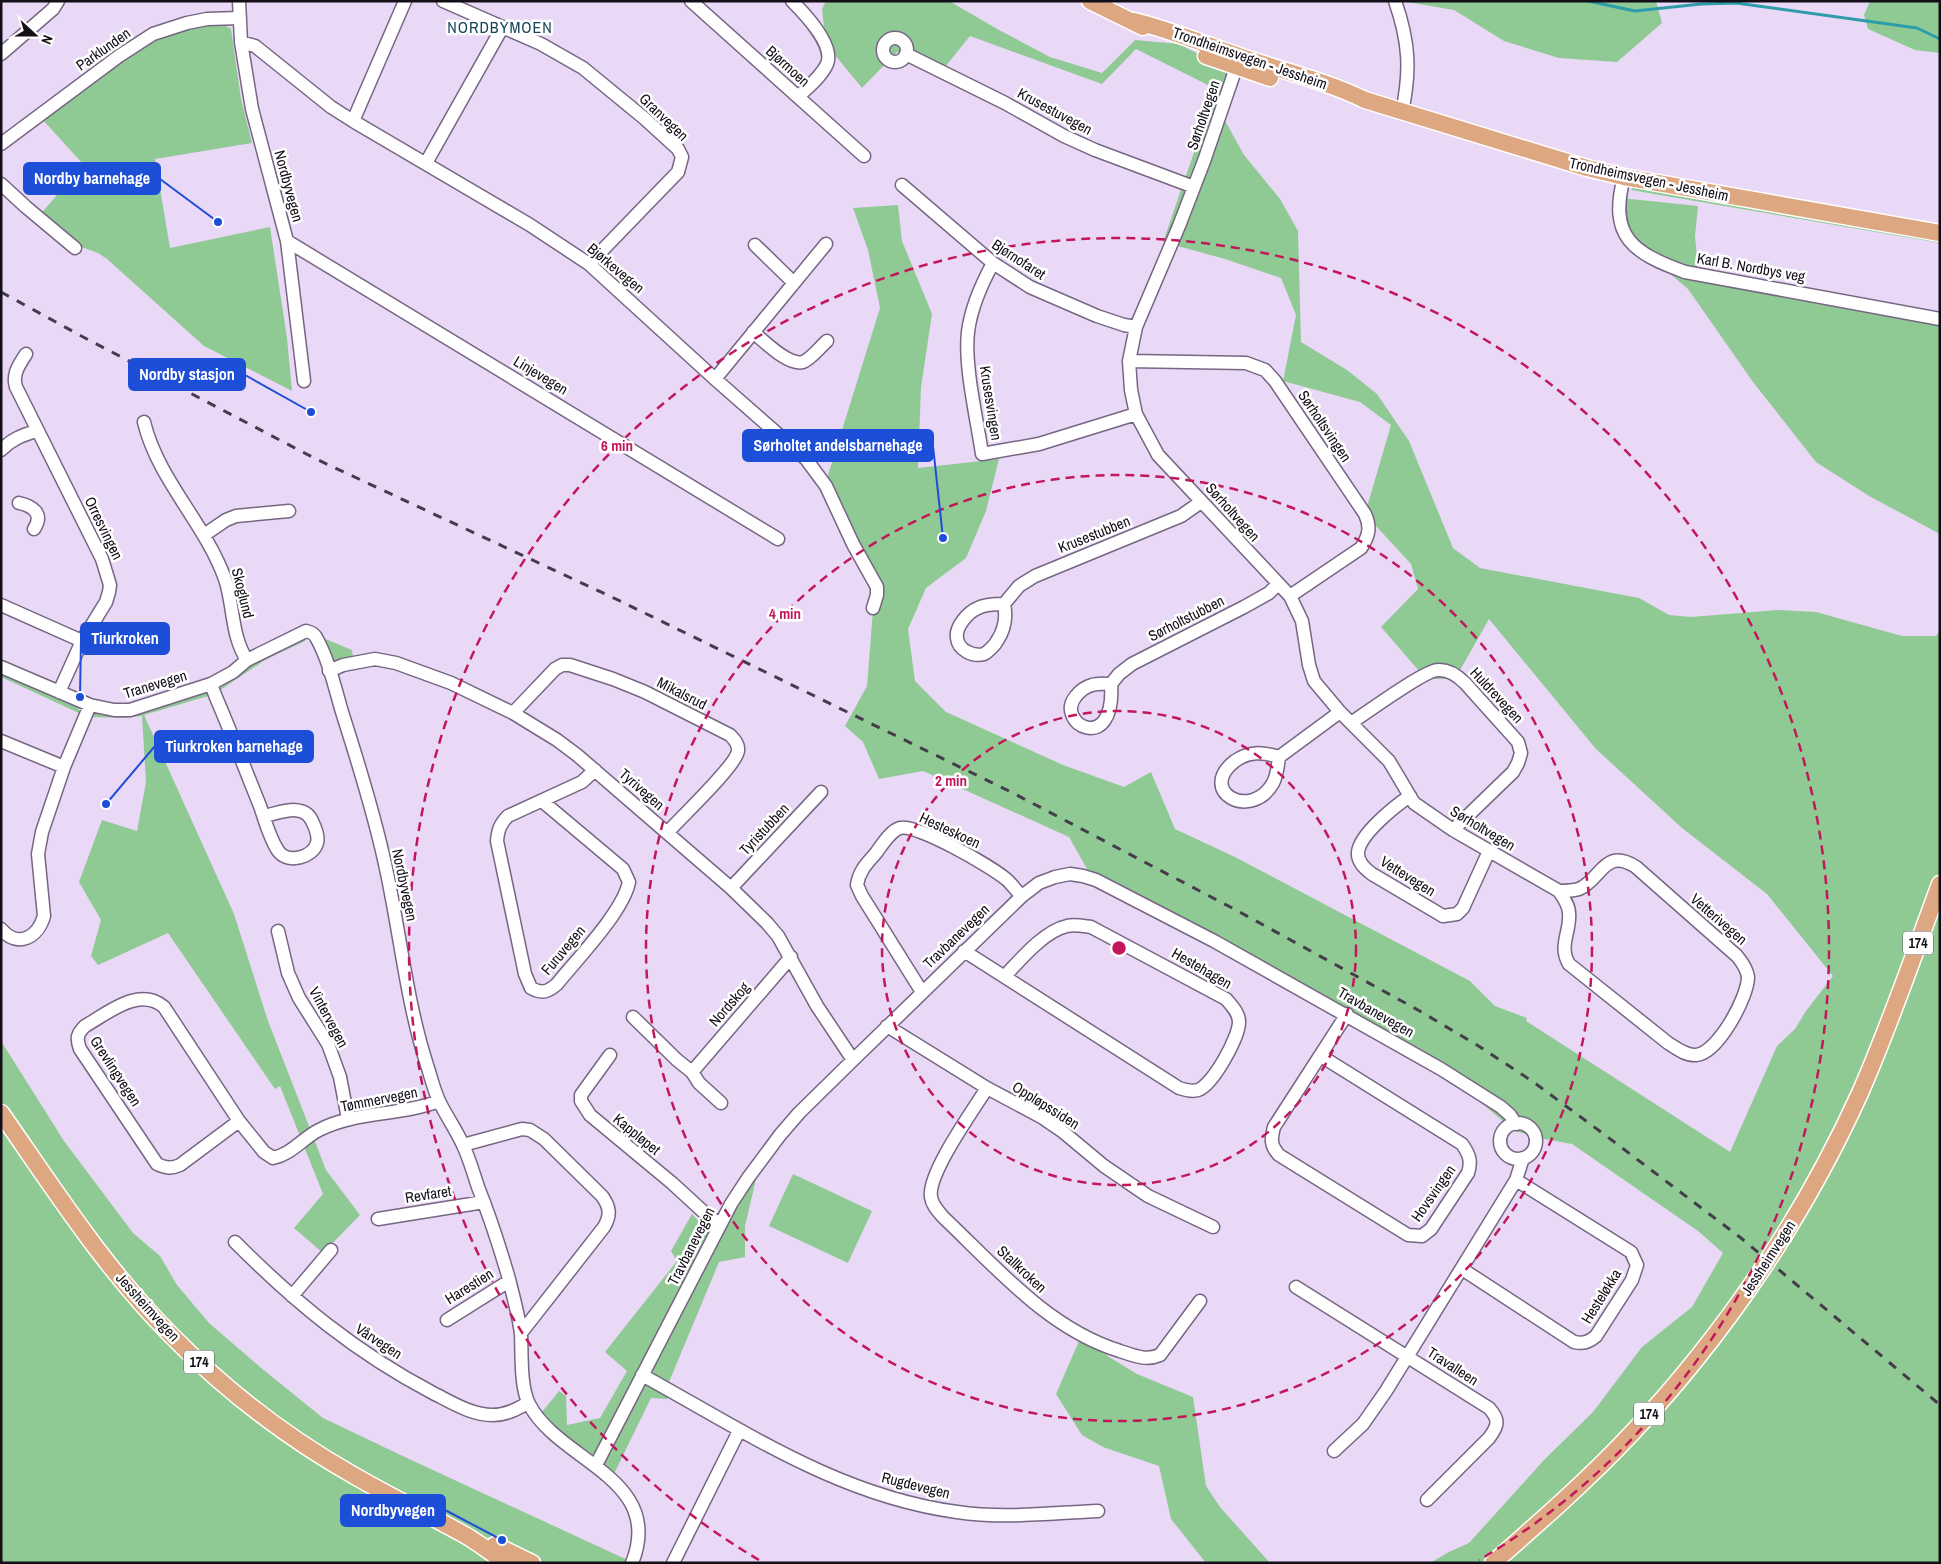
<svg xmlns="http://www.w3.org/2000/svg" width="1941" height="1564" viewBox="0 0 1941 1564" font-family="'Archivo Narrow',sans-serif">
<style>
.green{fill:#8fc994}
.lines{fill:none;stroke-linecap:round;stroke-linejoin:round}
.stream{stroke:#2c9da9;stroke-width:3}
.minor-casing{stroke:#766682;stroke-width:15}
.major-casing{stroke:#fff;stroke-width:19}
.minor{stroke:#fff;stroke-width:12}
.major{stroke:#dda781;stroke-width:16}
.rail{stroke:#453c4b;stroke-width:3;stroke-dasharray:9 9;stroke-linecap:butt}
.ring{fill:none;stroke:#c2185b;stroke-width:2.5;stroke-dasharray:9 6}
.labels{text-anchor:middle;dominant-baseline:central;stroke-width:5;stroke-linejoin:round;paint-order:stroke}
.shield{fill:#fff;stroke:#5a565d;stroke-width:1}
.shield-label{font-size:14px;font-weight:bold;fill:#140e18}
.street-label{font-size:15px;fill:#140e18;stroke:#fff}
.neighbourhood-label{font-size:16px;letter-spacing:1px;fill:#154357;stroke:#fff}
.centre{fill:#c2185b;stroke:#fff;stroke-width:2.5}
.ring-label{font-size:15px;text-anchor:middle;font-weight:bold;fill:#c2185b;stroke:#fff;stroke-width:5;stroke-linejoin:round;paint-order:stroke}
.leader{fill:none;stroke:#1d4ed8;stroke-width:2}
.callout-dot{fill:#1d4ed8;stroke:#fff;stroke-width:2}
.callout{fill:#1d4ed8;stroke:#1d4ed8;stroke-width:2}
.callout-label{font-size:16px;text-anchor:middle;font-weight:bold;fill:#fff}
</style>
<rect width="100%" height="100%" fill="#ead8f7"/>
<!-- green -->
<path class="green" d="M826,1H949L999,30L1050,57L1102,73L1135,40L1179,44L1231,71L1223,117L1244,155L1280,199L1298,231L1301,342L1347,370L1377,394L1409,441L1453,548L1480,568L1639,598L1669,615L1691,617L1778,610L1816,612L1902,636H1936L1940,631V1563H1430L1449,1552L1469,1543L1544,1460L1593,1412L1642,1347L1692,1307L1723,1253L1698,1231L1572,1144L1539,1138L1515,1131L1450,1077L1248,954L1143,897L1091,876L1069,837L923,771L879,779L863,742L845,726L867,686L873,610L867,575L837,524L828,475L880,308L868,250L853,208L898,205L902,241L932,314L921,387L918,468L999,459L986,511L966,558L926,588L908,629L915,681L946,712L1063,765L1124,787L1151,772L1175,829L1237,858L1470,981L1495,1006L1527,1018L1526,1021L1730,1152L1777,1046L1795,1029L1806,1011L1833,976L1767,894L1682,828L1596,749L1489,619L1455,679H1426L1381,627L1418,589L1411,564L1365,514L1391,425L1360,402L1283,381L1296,315L1281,278L1225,259L1163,242L1216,89L1136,49L1102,84L970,36L945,67L897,52L862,88L826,44L822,9Z
M1401,1H1656L1662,23L1617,62L1559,58L1504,41L1454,10Z
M1870,1H1940V53L1915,50L1868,29L1864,15Z
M219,22L231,29L241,99L252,143L155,159L170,248L270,227L287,338L292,391L204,346L107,259L98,253L76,245L40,215L83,164L42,119L83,86L167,32Z
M1634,186L1940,239V243L1631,190Z
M1621,198L1698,206L1695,236L1699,278L1940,323V534L1869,496L1816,462L1753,382L1688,289L1648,255L1621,224Z
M303,637L306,638L305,641L265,660L219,691V685L260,658Z
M323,638L352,650L353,658L337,662L331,659Z
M1,673L77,706L81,714L1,677Z
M208,691L210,695L208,696L144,715L234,914L268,1021L326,1170L360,1215L323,1253L294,1228L323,1194L280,1086L275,1089L168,933L98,965L91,956L101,920L79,882L102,820L137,831L146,782L142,716L123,718L92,717L89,716L96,712Z
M1,1041L64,1141L133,1233L160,1256L177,1285L209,1323L260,1367L323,1418L409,1459L634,1563H1Z
M760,1162L745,1226V1257L719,1262L664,1394L669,1396L667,1399L651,1398L612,1478L552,1437L542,1412L559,1391L566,1396L567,1425L600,1418L627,1371L605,1352L677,1261L671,1251L692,1214L711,1235Z
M793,1174L872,1211L848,1263L769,1226Z
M1082,1334L1109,1357L1137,1374L1193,1397L1206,1486L1220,1507L1270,1563H1206L1171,1519L1159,1466L1103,1447L1082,1435L1056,1394Z"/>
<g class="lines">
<!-- stream -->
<path class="stream" d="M1588,1L1635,11L1701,4L1736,3L1917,28L1940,39"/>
<!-- minor casing -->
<g class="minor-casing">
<path id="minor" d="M239,1L241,42L252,109L287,241L304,381
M443,1L541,44L583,68L644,118L678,149L682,157L678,172L589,264
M691,1L864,156
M792,1C804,13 835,45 827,64C821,77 808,87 798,97
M1395,1C1409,41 1411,70 1402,112
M883 50a12 12 0 1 1 24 0a12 12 0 1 1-24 0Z
M241,42L255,46L331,107L353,121L530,225L589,264L715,379L806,459L826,486L853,544L877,587V595L873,608
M1,54L53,9L58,1
M906,54L1005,103L1064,136L1095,150L1194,187
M1239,59L1204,161L1179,226L1136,327L1129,361L1131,390L1136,414L1158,455L1290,596L1302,621L1309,665L1314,681L1340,712L1389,761L1414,803L1453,830L1559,891C1563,897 1569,905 1569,913C1571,931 1558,946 1569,964L1668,1043C1676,1048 1686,1056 1696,1055C1718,1053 1748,997 1748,977C1747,969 1742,962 1737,956L1636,867C1604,847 1602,879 1579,889C1572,891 1565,891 1559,891
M353,121L405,1
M1,144L119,56L153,34L187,23L207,19L240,18
M426,163L502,28
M1624,177C1608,237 1633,253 1685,272L1940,319
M1,184L26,207L75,248
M902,185L993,263L1030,287L1097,316L1124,325L1136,327
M287,241L778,539
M755,245L794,283
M993,263C981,285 971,307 968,332C964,366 977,419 982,454L1039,444L1136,414
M753,332C764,341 788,366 803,362C811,359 820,347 827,341
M26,354C19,365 12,374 16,387L102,559L110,585L109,592L106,602L82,641L59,692
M1129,361L1246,363L1265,370L1275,381L1365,514C1371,527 1369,536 1361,548L1290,596
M715,379L826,244
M144,422C158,480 205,523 225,579C234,606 231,636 247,660
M1,450C12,439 22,435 37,431
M19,503C33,506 44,514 34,529
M204,535L226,520L236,516L289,511
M1004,604C1007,618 1005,629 997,641C995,645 988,652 984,654C973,657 958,650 957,638C955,627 968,612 978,608C985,604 996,604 1004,604L1019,586L1035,576L1181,516L1201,502
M1,605L82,641
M1,667L90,705L114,710H130L211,684L233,672L247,660L306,631C311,632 315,634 317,639C329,661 335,688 342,712C358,762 374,813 385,864C400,931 406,1000 427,1065C431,1077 434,1091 440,1103C447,1117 456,1130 462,1143C469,1157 473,1172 478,1187C490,1217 500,1248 509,1279C513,1296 519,1316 521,1334C522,1354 520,1386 529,1404C559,1462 666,1478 632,1563
M329,671L343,665L375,659L396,663L451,683L513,713L557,740L577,755L636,806L731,888L767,923L778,936L817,1006L853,1060
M211,684L215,695C231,732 245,769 260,806C265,820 270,840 279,852C289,864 313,857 317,843C319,836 315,827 312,821C304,802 279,813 264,816
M1111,684C1116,757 1053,723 1076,696C1080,691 1085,687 1092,685C1098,683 1105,684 1111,684L1119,674L1132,664L1244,607L1269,593L1278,584
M513,713L555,669L562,665H570L613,679L645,692L730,735C734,739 739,744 738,751C736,766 679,819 667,833
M1351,723C1366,713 1425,670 1438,670C1449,669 1458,676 1465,683L1518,742L1521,753L1518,763L1513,772L1453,830
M1,741L64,767
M1279,757C1278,765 1277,776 1273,783C1251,822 1196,791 1235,761C1249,751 1263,752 1279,757L1340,712
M1410,796C1395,806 1360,834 1358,852C1357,862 1365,869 1372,874L1443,916L1457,914L1463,908L1489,851
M542,801L623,869L629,882C623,912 577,959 557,984C548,992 542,994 531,988L525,974L497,841C498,830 500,824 508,816L582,782L595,770
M731,888L821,792
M1,929C18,949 38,937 44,916L38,854L42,832L64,767L90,705
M278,931L288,973L299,998L328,1044L340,1077L348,1119
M964,951L1179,1088C1185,1090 1192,1092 1198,1090C1213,1085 1239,1037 1239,1022C1239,1013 1232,1006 1226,999L1091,927C1083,926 1074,924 1067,926C1044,931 1020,960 1005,976
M922,992L862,896L857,885C859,871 867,863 876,853C882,845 890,831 900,828C916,823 992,867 1006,879C1012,884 1016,891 1022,896
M633,1017L677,1060L692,1072L699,1083L721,1103
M887,1026L987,1088L1043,1118L1062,1131L1104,1166L1148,1196L1213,1227
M610,1055L581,1095V1101L590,1115L672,1183L708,1216L720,1224
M1321,1056L1462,1144C1469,1154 1472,1161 1468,1173L1431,1229L1422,1236L1408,1235L1279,1155C1270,1145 1271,1139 1274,1127L1347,1014
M692,1072L791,957
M987,1088C974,1109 927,1174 931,1197C932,1205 938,1211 943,1217C996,1267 1048,1329 1120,1351C1135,1356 1146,1361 1160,1355L1200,1301
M239,1121L180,1165C171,1169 166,1168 157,1164L80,1049C76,1038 77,1034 85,1026C108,1013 139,986 164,1007L239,1121L264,1152L273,1158C292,1154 303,1138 319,1130C356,1111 400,1116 439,1101
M1500 1141a18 18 0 1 1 36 0a18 18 0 1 1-36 0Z
M463,1145L522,1129L530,1130L544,1139L602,1196C610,1207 611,1215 604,1227L521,1333
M378,1219L484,1202
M235,1242C296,1303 355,1352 433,1393C451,1402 471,1415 493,1415C506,1415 517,1409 528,1403
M1462,1269L1574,1342C1584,1344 1589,1342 1596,1336L1632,1280L1637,1265L1631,1252L1516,1180
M1296,1287L1489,1408C1500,1420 1498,1426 1489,1438L1427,1500
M292,1296L331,1250
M447,1320L509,1281
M642,1375C744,1431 839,1496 957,1512C1004,1519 1051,1513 1098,1511
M1334,1451L1363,1424L1386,1391L1516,1180L1523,1158
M596,1465L731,1204L748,1178L780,1135L799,1113L853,1060L1022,896L1039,883L1055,877L1070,874L1083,876L1096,880L1214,941L1441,1069L1501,1107L1510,1115L1516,1124
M673,1563L739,1431"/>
</g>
<!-- major casing -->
<g class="major-casing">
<path id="major" d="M1090,1L1143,27
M1134,21C1171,30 1206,45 1242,57C1283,71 1326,81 1365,100L1587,168L1624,177L1940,233
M1206,56L1270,78
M1,1113C54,1189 105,1269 171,1335C225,1390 286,1437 353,1475C389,1496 427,1514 463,1534C478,1542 492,1554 507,1563
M495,1545L532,1563
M1493,1563C1541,1521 1589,1479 1632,1433C1725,1334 1804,1217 1860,1093C1890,1025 1914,954 1940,884"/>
</g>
<!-- minor -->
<use href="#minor" class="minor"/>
<!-- major -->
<use href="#major" class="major"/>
<!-- rail -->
<path class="rail" d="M1,292L85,338L316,459L618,600L1011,792L1236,910L1418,1010L1477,1045L1532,1081L1605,1135L1741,1238L1940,1405"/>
</g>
<!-- distance rings -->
<g class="ring">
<circle cx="1119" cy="948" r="237"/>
<circle cx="1119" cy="948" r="473"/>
<path d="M759 1560A710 710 0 1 1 1479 1560"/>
</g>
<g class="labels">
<!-- shield labels -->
<g class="shield">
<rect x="1903" y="931.5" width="30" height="23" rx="4"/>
<rect x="184" y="1350.5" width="30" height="23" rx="4"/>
<rect x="1634" y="1402.5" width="30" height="23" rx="4"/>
</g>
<g class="shield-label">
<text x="1918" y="943">174</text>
<text x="199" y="1362">174</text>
<text x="1649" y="1414">174</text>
</g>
<!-- street labels -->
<g class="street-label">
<text transform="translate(103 49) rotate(-35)">Parklunden</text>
<text transform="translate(1250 58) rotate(19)">Trondheimsvegen - Jessheim</text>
<text transform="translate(788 66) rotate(42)">Bjørmoen</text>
<text transform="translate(1055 111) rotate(28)">Krusestuvegen</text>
<text transform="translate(1203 115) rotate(-71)">Sørholtvegen</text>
<text transform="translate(664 117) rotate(44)">Granvegen</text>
<text transform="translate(1649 179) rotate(12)">Trondheimsvegen - Jessheim</text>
<text transform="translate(289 186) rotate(75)">Nordbyvegen</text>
<text transform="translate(1019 259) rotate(33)">Bjørnofaret</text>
<text transform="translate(1751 267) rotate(10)">Karl B. Nordbys veg</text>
<text transform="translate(616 268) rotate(40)">Bjørkevegen</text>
<text transform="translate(541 375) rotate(31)">Linjevegen</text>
<text transform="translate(991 403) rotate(81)">Krusesvingen</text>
<text transform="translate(1325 426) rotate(56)">Sørholtsvingen</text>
<text transform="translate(1233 512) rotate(48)">Sørholtvegen</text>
<text transform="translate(104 528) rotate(64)">Orresvingen</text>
<text transform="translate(1094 534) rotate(-22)">Krusestubben</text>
<text transform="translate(243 593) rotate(76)">Skoglund</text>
<text transform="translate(1186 618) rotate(-27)">Sørholtstubben</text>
<text transform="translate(155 684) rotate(-17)">Tranevegen</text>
<text transform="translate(682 693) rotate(27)">Mikalsrud</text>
<text transform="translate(1497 695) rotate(47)">Huldrevegen</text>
<text transform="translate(642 789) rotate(41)">Tyrivegen</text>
<text transform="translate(1483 828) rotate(31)">Sørholtvegen</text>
<text transform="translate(764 829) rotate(-47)">Tyristubben</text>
<text transform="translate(950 830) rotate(25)">Hesteskoen</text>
<text transform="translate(1408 876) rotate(32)">Vettevegen</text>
<text transform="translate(405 885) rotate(78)">Nordbyvegen</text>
<text transform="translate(1719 919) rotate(41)">Vetterivegen</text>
<text transform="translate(956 936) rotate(-44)">Travbanevegen</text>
<text transform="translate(563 950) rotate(-50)">Furuvegen</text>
<text transform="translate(1202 968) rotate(30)">Hestehagen</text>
<text transform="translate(729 1004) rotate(-49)">Nordskog</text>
<text transform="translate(1376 1012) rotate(30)">Travbanevegen</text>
<text transform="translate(329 1017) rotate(62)">Vintervegen</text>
<text transform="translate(116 1071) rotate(57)">Grevlingvegen</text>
<text transform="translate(379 1099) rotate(-11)">Tømmervegen</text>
<text transform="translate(1046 1105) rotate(32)">Oppløpssiden</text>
<text transform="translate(637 1134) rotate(39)">Kappløpet</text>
<text transform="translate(1433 1193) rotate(-55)">Hovsvingen</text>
<text transform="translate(428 1194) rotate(-9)">Revfaret</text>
<text transform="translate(691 1246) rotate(-63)">Travbanevegen</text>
<text transform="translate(1768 1258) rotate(-57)">Jessheimvegen</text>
<text transform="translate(1022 1269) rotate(43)">Stallkroken</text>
<text transform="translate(469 1286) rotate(-32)">Harestien</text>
<text transform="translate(1601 1296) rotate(-58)">Hesteløkka</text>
<text transform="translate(148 1307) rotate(48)">Jessheimvegen</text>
<text transform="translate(379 1341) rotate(33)">Vårvegen</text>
<text transform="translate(1453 1366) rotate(33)">Travalleen</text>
<text transform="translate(916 1485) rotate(14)">Rugdevegen</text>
</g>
<!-- neighbourhood labels -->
<g class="neighbourhood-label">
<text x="500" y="27">NORDBYMOEN</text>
</g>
</g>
<circle cx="1119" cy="948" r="8" class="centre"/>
<g class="ring-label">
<text x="617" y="451">6 min</text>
<text x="785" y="619">4 min</text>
<text x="951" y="786">2 min</text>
</g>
<!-- callouts -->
<path class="leader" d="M218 222L160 179M311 412L245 375M943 538L933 446M80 697L81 639M106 804L155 746M502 1540L445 1510"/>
<g class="callout-dot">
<circle cx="218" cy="222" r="5"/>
<circle cx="311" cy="412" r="5"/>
<circle cx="943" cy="538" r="5"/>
<circle cx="80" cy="697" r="5"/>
<circle cx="106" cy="804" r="5"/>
<circle cx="502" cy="1540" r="5"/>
</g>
<g class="callout">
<rect x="24" y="163" width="136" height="31" rx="5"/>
<rect x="129" y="359" width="116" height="31" rx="5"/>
<rect x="743" y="430" width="190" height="31" rx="5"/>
<rect x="81" y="623" width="88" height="31" rx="5"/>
<rect x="155" y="731" width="158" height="31" rx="5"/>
<rect x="341" y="1495" width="104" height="31" rx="5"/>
</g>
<g class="callout-label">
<text x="92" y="184">Nordby barnehage</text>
<text x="187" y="380">Nordby stasjon</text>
<text x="838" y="451">Sørholtet andelsbarnehage</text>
<text x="125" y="644">Tiurkroken</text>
<text x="234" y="752">Tiurkroken barnehage</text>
<text x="393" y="1516">Nordbyvegen</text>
</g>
<!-- border -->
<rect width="1941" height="1564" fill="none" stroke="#140e18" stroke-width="5"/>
<!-- north arrow -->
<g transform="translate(35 35) rotate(111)" stroke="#ffffff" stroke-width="4" paint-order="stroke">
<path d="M0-4L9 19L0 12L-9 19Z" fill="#140e18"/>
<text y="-8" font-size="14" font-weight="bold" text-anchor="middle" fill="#140e18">N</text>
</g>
</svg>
